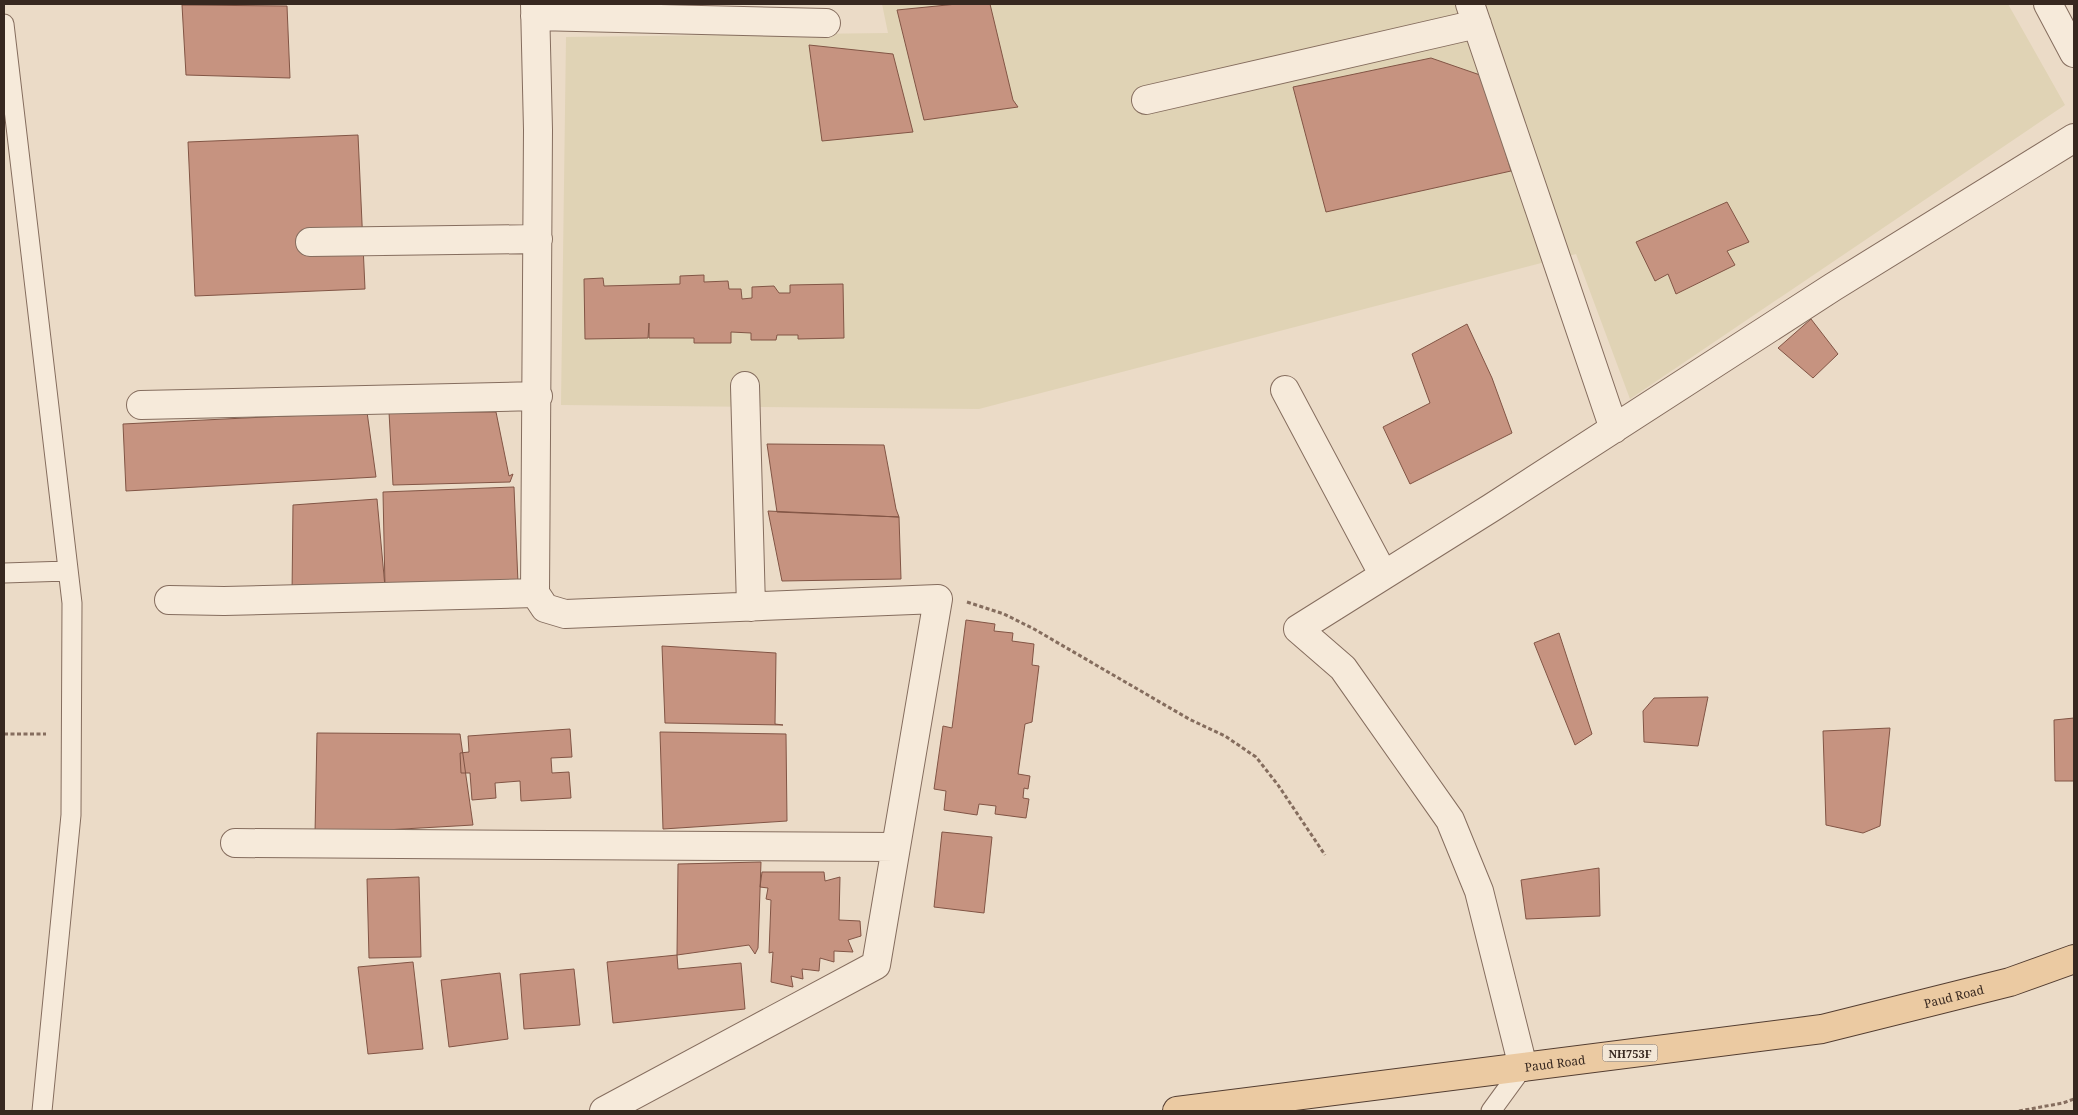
<svg xmlns="http://www.w3.org/2000/svg" width="2078" height="1115" viewBox="0 0 2078 1115" font-family="'Noto Serif',serif">
<style>
.farmland{fill:#e0d3b5}
.building{fill:#c69380;stroke:#825545}
.lines{fill:none;stroke-linecap:round;stroke-linejoin:round}
.lane-casing{stroke:#856d5e;stroke-width:21}
.street-casing{stroke:#856d5e;stroke-width:30}
.primary-casing{stroke:#533d31;stroke-width:30}
.path{stroke:#856d5e;stroke-width:3;stroke-dasharray:4 2.5;stroke-linecap:butt}
.lane{stroke:#f6eada;stroke-width:19}
.street{stroke:#f6eada;stroke-width:28}
.primary{stroke:#ebcaa2;stroke-width:28}
.labels{text-anchor:middle;dominant-baseline:central;stroke-width:5;stroke-linejoin:round;paint-order:stroke}
.shield{fill:#f3e7d6;stroke:#6f6157;stroke-width:1}
.shield-label{font-size:11px;font-weight:bold;fill:#372820}
.street-label{font-size:12px;fill:#372820;stroke:#f3e7d6}
</style>
<rect width="100%" height="100%" fill="#ebdbc7"/>
<!-- farmland -->
<path class="farmland" d="M882,4H2008L2065,105L1630,399L1576,254L979,409L561,405L566,37L888,33Z"/>
<!-- building -->
<path class="building" d="M957,4H990L1013,100L1018,107L924,120L897,10Z
M182,5L287,6L290,78L186,75Z
M809,45L893,54L913,132L822,141Z
M1431,58L1483,76L1511,171L1326,212L1293,87Z
M358,135L365,289L195,296L188,142Z
M1727,202L1749,242L1727,251L1735,265L1676,294L1668,274L1655,281L1636,242Z
M704,275V282L728,281L729,289H741L742,299L752,298V287L774,286L779,293H790V285L843,284L844,338L798,339V335H777L776,340H751V333L731,332V343H694V338H649V323L648,338L585,339L584,279L603,278L604,286L680,284V276Z
M1811,319L1838,354L1813,378L1778,348Z
M1467,324L1492,378L1512,433L1410,484L1383,427L1430,403L1412,354Z
M367,412L376,477L126,491L123,424Z
M389,412H496L509,476L513,474L510,482L393,485Z
M767,444L884,445L896,509L899,517L777,512Z
M514,487L518,583L385,587L383,492Z
M377,499L385,587L292,595L293,505Z
M768,511L899,517L901,579L782,581Z
M966,620L995,624L994,631L1013,633L1012,641L1034,644L1032,665L1039,666L1032,722L1025,724L1018,774L1030,776L1028,789L1024,788L1023,798L1029,799L1026,818L995,814L996,806L979,804L977,815L944,810L946,791L934,789L943,726L952,728Z
M1559,633L1592,734L1575,745L1534,643Z
M662,646L776,653L775,724L783,725L665,723Z
M1708,697L1698,746L1644,742L1643,711L1654,698Z
M2074,718V781H2055L2054,720Z
M1890,728L1880,826L1863,833L1826,825L1823,731Z
M570,729L572,757L551,758L552,773L569,772L571,798L521,801L520,781L495,783L496,798L472,800L470,773H461L460,753L469,752L468,736Z
M660,732L786,734L787,821L663,829Z
M317,733L460,734L473,825L315,834Z
M942,832L992,837L984,913L934,907Z
M761,862L758,948L755,954L749,945L677,955L678,864Z
M1599,868L1600,916L1526,919L1521,880Z
M762,872H824L825,881L840,877L839,920L860,921L861,936L848,940L853,952L834,951V962L820,958L819,971L802,969L803,979L791,976L793,987L771,982L773,952L769,953L771,900L766,899L768,888L760,887Z
M419,877L421,957L369,958L367,879Z
M677,955L678,969L741,963L745,1009L613,1023L607,962Z
M413,962L423,1049L368,1054L358,967Z
M574,969L580,1025L524,1029L520,974Z
M500,973L508,1039L449,1047L441,980Z"/>
<g class="lines">
<!-- lane casing -->
<g class="lane-casing">
<path id="lane" d="M4,24L72,603L71,815L42,1111
M4,573L68,571
M1491,1111L1523,1067"/>
</g>
<!-- street casing -->
<g class="street-casing">
<path id="street" d="M535,4L538,130L535,593L545,608L565,614L938,599L876,965L604,1111
M1470,4L1614,429
M2048,4L2074,53
M535,16L826,23
M1146,100L1477,24
M310,242L538,239
M745,386L751,607
M1285,390L1383,574
M141,405L538,396
M169,600L224,601L535,593
M235,843L896,847
M1523,1067L1479,891L1450,820L1343,668L1298,629L1491,508L1833,287L2074,138"/>
</g>
<!-- primary casing -->
<g class="primary-casing">
<g id="primary">
<path id="s1" d="M1177,1111L1822,1029L2010,982L2074,959"/>
</g>
</g>
<!-- path -->
<path class="path" d="M967,602L1004,614L1034,629L1189,719L1225,736L1256,757L1278,785L1325,855
M4,734H46
M2019,1111L2063,1103L2074,1099"/>
<!-- lane -->
<use href="#lane" class="lane"/>
<!-- street -->
<use href="#street" class="street"/>
<!-- primary -->
<use href="#primary" class="primary"/>
</g>
<g class="labels">
<!-- shield labels -->
<rect class="shield" x="1602.5" y="1044.5" width="55" height="17" rx="4"/>
<g class="shield-label">
<text x="1630" y="1053">NH753F</text>
</g>
<!-- street labels -->
<g class="street-label">
<text stroke="none"><textPath href="#s1" startOffset="786">Paud Road</textPath></text>
<text stroke="none"><textPath href="#s1" startOffset="381">Paud Road</textPath></text>
</g>
</g>
<!-- border -->
<rect width="2078" height="1115" fill="none" stroke="#372820" stroke-width="10"/>
</svg>
